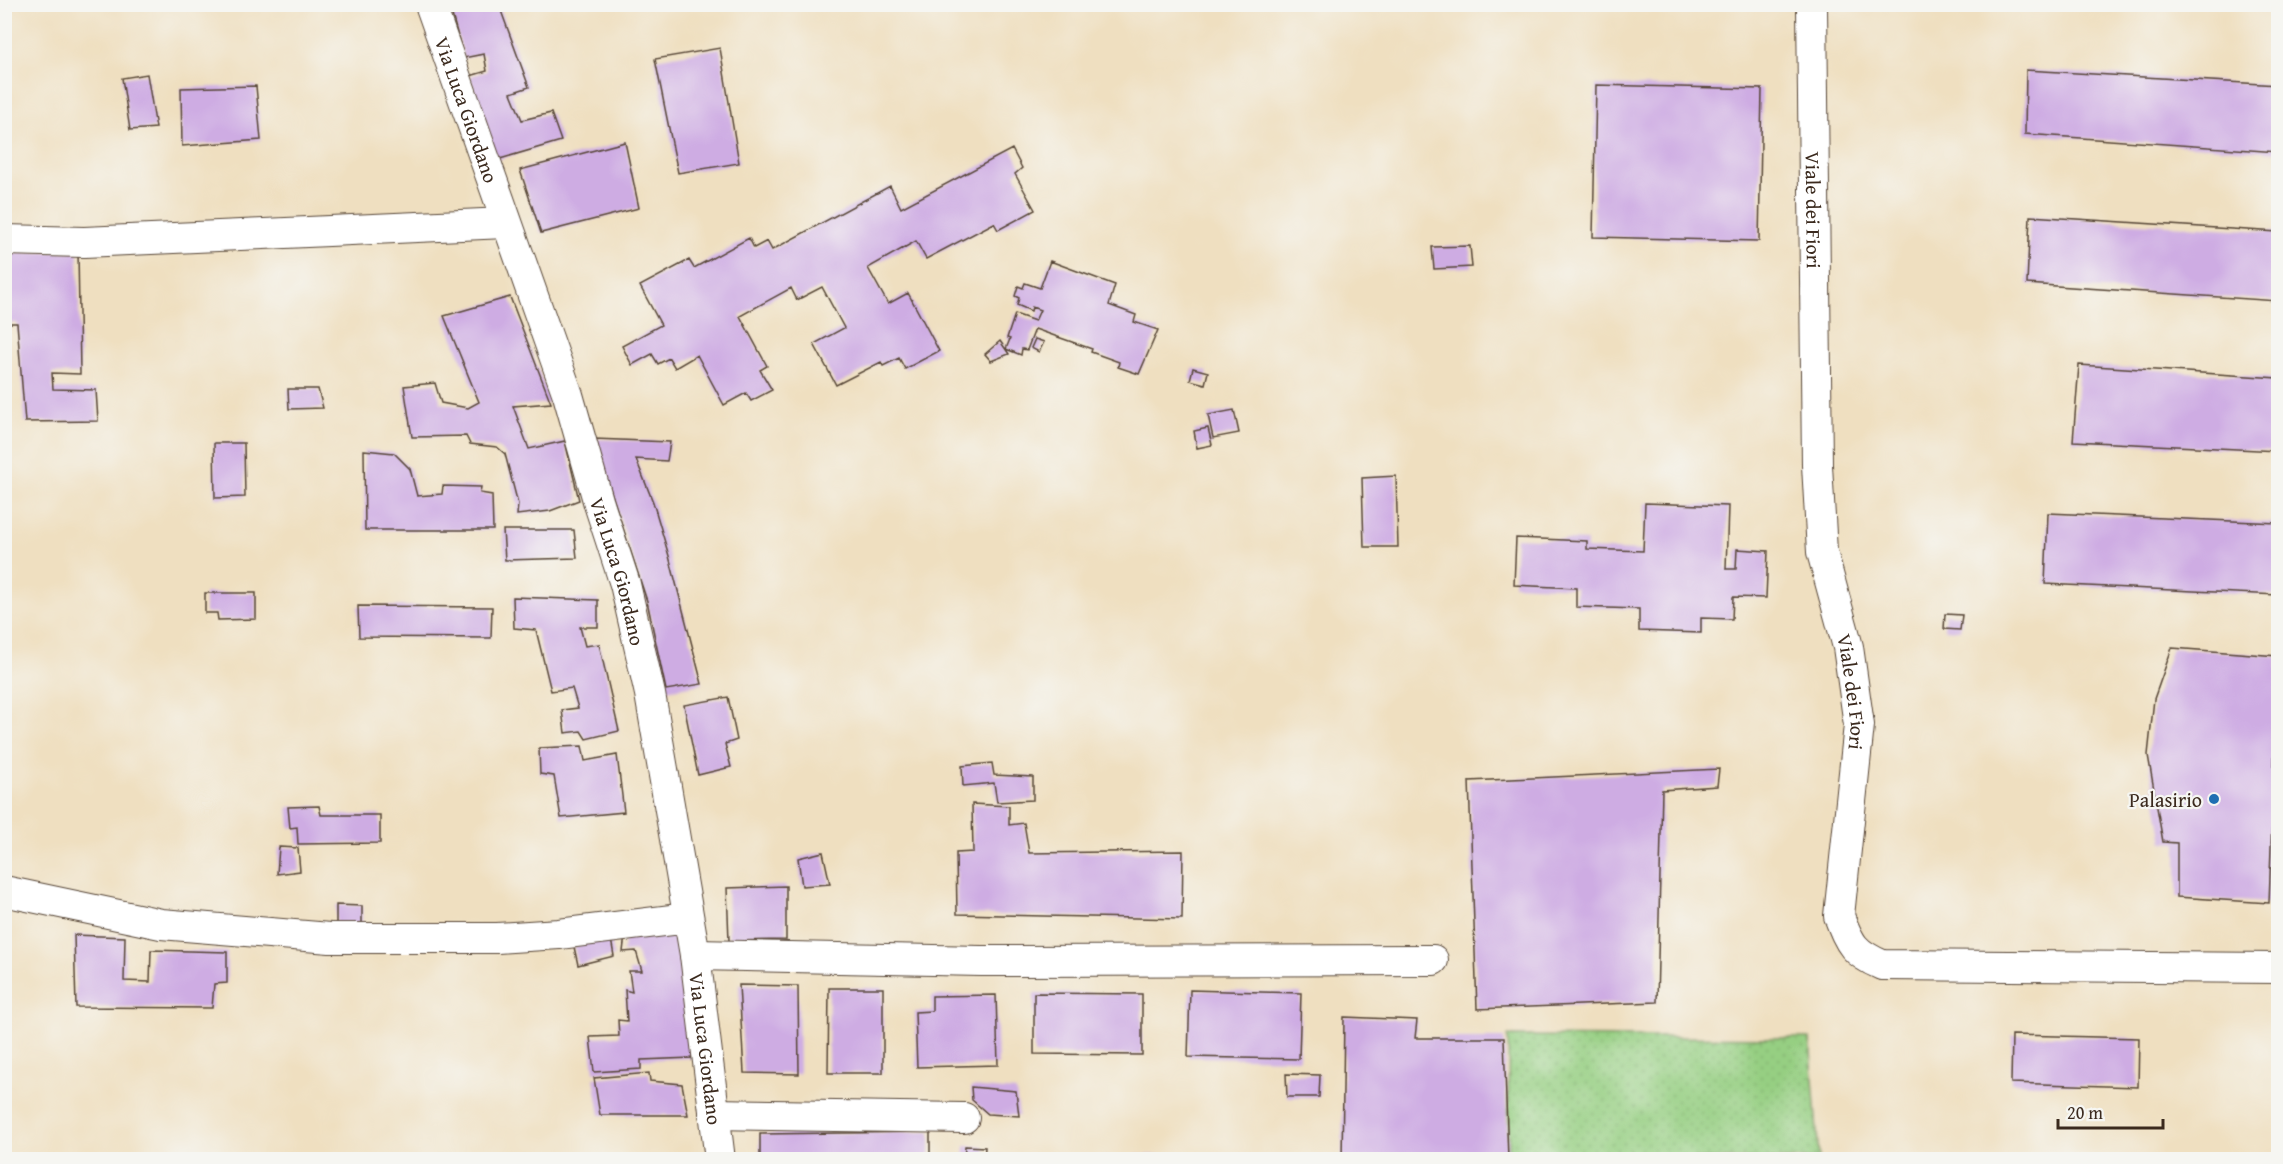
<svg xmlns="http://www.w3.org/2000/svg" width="2283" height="1164" viewBox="0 0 2283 1164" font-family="'Gentium Book Plus',serif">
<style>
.grass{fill:url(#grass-dots);stroke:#687c50;stroke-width:1.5}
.building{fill:#ceace3}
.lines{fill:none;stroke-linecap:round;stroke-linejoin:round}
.minor-casing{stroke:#564536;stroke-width:32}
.minor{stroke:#fff;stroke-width:30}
.poi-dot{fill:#1f6fb2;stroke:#f6f6f2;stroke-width:2}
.labels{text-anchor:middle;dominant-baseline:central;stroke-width:4.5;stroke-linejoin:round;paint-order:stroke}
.street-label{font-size:20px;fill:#3b2a1e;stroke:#f6f6f2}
.poi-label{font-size:20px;fill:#3b2a1e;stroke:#f6f6f2;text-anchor:end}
</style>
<defs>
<pattern id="grass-dots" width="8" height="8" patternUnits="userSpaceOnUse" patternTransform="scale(1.5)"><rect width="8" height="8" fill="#96cf82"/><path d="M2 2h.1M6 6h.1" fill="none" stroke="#82b270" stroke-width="1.8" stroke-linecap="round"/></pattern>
</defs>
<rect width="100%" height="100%" fill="#f6f6f2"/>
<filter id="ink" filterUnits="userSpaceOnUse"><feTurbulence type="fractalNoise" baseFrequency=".0167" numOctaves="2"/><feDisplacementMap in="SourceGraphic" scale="12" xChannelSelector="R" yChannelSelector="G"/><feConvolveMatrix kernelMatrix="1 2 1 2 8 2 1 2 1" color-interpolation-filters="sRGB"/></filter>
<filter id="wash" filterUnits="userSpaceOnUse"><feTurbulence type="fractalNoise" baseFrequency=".008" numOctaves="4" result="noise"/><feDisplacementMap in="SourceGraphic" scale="24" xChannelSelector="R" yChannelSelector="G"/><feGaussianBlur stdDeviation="1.35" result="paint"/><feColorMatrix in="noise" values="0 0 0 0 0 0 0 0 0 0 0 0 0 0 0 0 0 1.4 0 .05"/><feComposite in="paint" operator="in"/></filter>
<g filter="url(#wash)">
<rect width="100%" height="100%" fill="#efdfc0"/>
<!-- grass -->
<path class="grass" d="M1508,1036L1810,1038L1819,1159H1509Z"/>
<g id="blocks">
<!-- building -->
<path class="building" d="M449,4H509L500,8L529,87L511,93L522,120L551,113L561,141L493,161L470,76L487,71L484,54L464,58Z
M720,48L739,163L678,173L655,59Z
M2026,70L2278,85V152L2025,134Z
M147,74L156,128L130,130L122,78Z
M1596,85L1762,89L1759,241L1593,237Z
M256,86L261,140L182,146L181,88Z
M625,142L639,208L541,233L520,170Z
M1012,149L1022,168L1015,174L1035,210L998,230L994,223L926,259L916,241L868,268L888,304L908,293L939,351L905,369L899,358L883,366L881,362L836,385L814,344L844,328L822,287L797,300L791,288L740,316L767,366L760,370L772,390L751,401L746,393L724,405L697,355L675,368L669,358L658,364L652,354L632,365L622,346L661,325L640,286L689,260L694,268L749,238L754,248L767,241L772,250L890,186L901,208Z
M2030,216L2278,232V301L2027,284Z
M1470,246L1472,267L1434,269L1432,247Z
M78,251L80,374L52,373L53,389L96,390L98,421L25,422L17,323H4V254Z
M1050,261L1115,285L1109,305L1136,315L1134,322L1158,330L1139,374L1118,367L1119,362L1091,352L1092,349L1035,329L1027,350L1022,349L1021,355L1006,349L1010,339L1007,338L1015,314L1035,321L1040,310L1032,307L1031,311L1017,305L1019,298L1015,296L1018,286L1023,288L1025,283L1040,288Z
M510,297L551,403L513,406L529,449L565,441L579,500L550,511L517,515L518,504L505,454L497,447L470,444L466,436L412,437L404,386L435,383L441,403L468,408L479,402L444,316Z
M1035,339L1044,342L1039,352L1031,348Z
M1000,341L1009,354L991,361L985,354Z
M2079,365L2278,378V451L2073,441Z
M1193,368L1208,372L1205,384L1190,380Z
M288,389H318L323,408L289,409Z
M1234,410L1239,433L1213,438L1208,415Z
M1208,428L1212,445L1197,448L1194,431Z
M594,439L670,442L667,461L636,459L653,502L669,556L702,684L666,690L647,601Z
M214,443H244L245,497L215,498Z
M364,450L394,453L410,469L417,496L442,494L443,486L481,487L480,493L492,495L493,530H365Z
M1396,476L1398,547H1364L1362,478Z
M1645,503L1728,506L1726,569H1736L1737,549L1768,551L1766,598L1733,597L1732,619L1701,618V633L1639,631V609L1576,607V588L1514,585L1516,538L1587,541V549L1643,551Z
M2048,513L2278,523V595L2045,584Z
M503,530H574L577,558L505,560Z
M205,593H256V619L218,620L217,613H205Z
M513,597L598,600V627H580L585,646L599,644L619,731L586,739L581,731L565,733L562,710L578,708L572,688L551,691L536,630L514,628Z
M358,606L492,607L491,638L359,637Z
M1945,614L1962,615L1960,630L1944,629Z
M2172,648L2278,656L2269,903L2177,897V843L2163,842L2148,755L2154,699Z
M728,697L737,740L725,744L731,767L698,775L684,705Z
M582,746L585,761L617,755L624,812L561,818L554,776L540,774L539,748Z
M992,763L994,775L1033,777V800L997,802L994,783L963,786L962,766Z
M1719,769L1717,786L1662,790L1657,1002L1477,1009L1469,781Z
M972,804L1009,806V825L1024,823L1029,853L1183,851L1182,919L957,914L956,853L973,852Z
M319,806L321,815H380V843L298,844L297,827L290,828L288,807Z
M279,847L298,848L300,871L277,874Z
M823,852L830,884L802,886L798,858Z
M786,886V940L729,941L727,888Z
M336,905L362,906V927L336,928Z
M610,933L614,956L578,965L574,947Z
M677,933L692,1037V1058L641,1060V1069L594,1072L590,1037L619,1036L618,1020L627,1021L625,990L632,992L629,971H642L636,951L623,952L625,935Z
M74,935L125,937L124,981L150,982L151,950L227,952V983L214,984L212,1008L76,1007Z
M739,985L798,986L799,1074L744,1073Z
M829,988H883V1073H828Z
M1190,990L1301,993L1299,1059L1188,1057Z
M1034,993L1142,994V1055L1034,1054Z
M996,995L998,1065L917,1067L915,1012L932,1011V996Z
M1344,1017L1417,1020L1415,1038H1504L1508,1160H1342Z
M2012,1035L2139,1038L2138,1087L2011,1083Z
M649,1073L650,1081L682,1084L688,1115H600L594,1078Z
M1286,1074L1320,1075L1319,1097H1287Z
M971,1087L1016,1091L1019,1116L988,1114L972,1100Z
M930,1132V1160H760V1134Z
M965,1146L985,1147L984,1160H964Z
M1021,1155H1058V1160H1021Z
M1135,1155H1169V1160H1135Z
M1079,1157H1113V1160H1079Z"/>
</g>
</g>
<g filter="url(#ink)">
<use href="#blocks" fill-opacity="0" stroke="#564536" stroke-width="1.5"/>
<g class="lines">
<!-- minor casing -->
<g class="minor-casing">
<g id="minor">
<path id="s1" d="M430,4L568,395L599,504L625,584L650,694L695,955L720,1160"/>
<path id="s2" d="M1812,4L1817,465L1822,552L1848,647L1859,725L1839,916C1850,945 1854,953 1882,965L2278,968"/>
<path d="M4,240L84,242L505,223"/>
<path d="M4,891L161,924L330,938H497L559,934L688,918"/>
<path d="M695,955L981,961L1433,960"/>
<path d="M714,1114L964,1118"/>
</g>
</g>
<!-- minor -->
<use href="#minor" class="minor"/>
</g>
</g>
<!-- markers -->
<circle class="poi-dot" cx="2214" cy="799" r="6"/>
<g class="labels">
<!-- street labels -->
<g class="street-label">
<text stroke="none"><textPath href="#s1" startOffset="112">Via Luca Giordano</textPath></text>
<text stroke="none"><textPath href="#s2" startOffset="206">Viale dei Fiori</textPath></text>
<text stroke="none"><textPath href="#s1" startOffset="598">Via Luca Giordano</textPath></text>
<text stroke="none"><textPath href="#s2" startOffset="692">Viale dei Fiori</textPath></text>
<text stroke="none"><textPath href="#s1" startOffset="1084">Via Luca Giordano</textPath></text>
</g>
<!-- poi labels -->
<g class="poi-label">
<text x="2202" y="799">Palasirio</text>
</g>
</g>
<!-- margin -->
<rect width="2283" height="1164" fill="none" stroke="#f6f6f2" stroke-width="24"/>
<!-- scale -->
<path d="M2058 1119v9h105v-9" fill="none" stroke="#3b2a1e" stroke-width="3"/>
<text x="2067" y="1119" font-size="18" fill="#3b2a1e" stroke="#f6f6f2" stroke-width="4.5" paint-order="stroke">20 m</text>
</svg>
